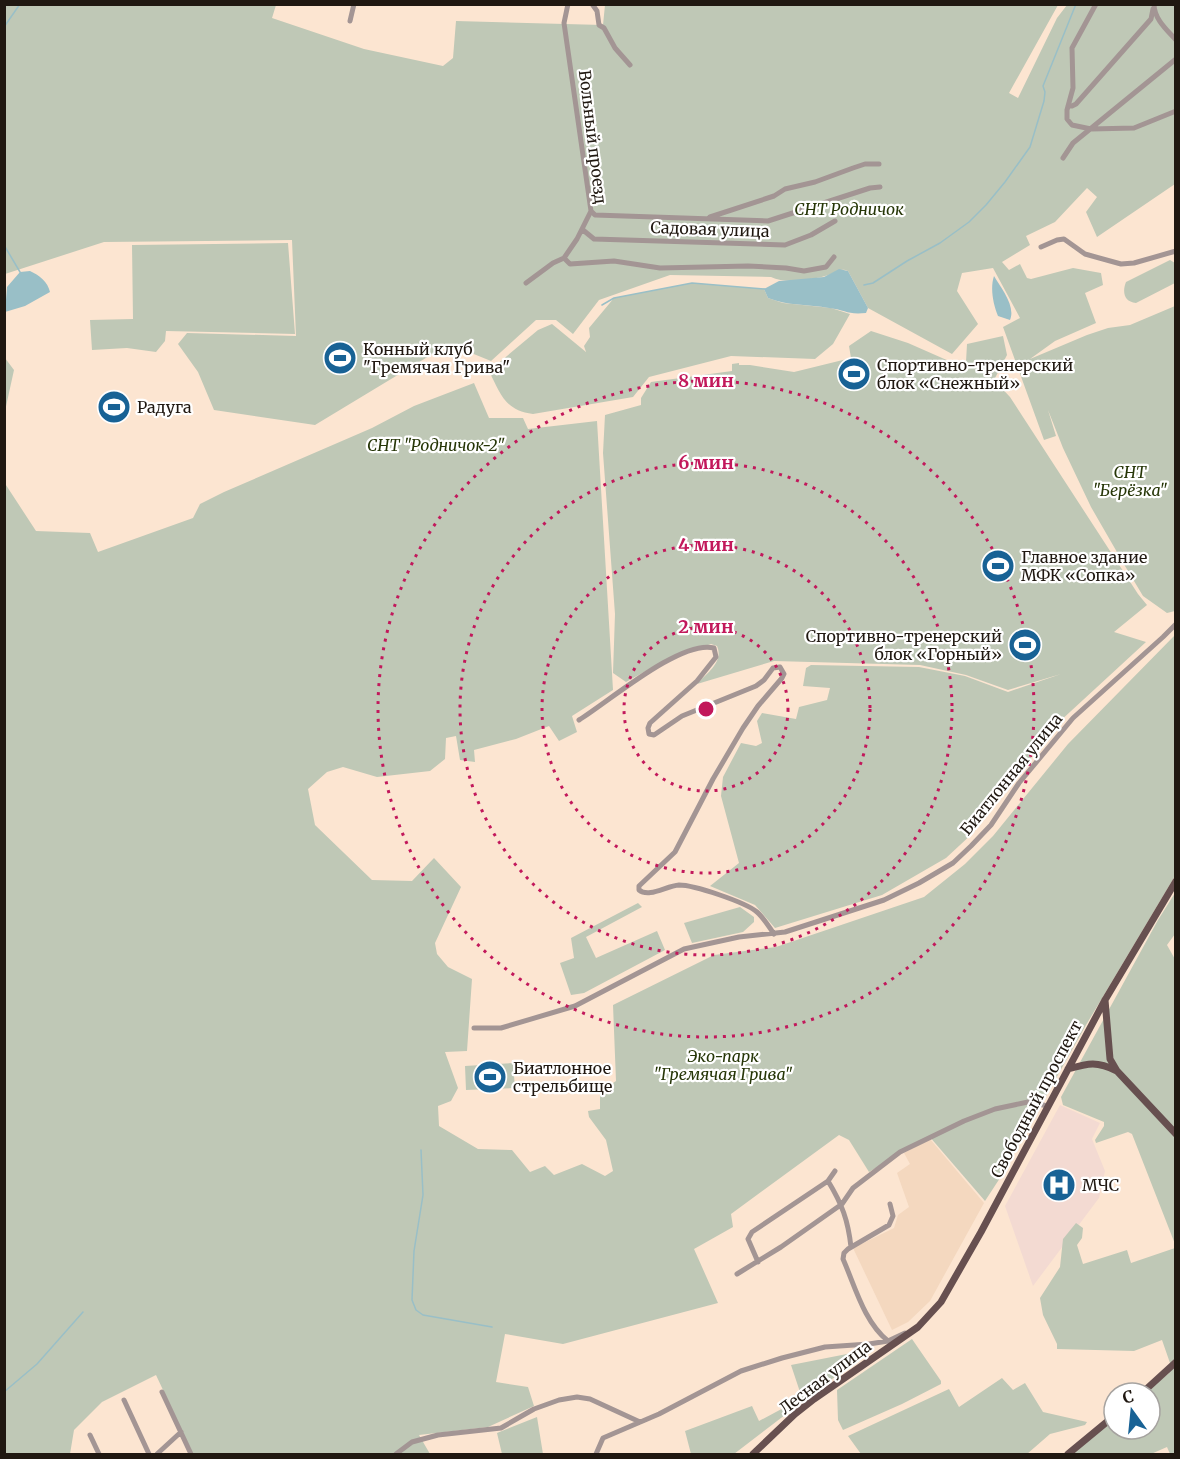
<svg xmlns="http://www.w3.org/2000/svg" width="1180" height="1459" viewBox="0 0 1180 1459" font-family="Merriweather,serif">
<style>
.built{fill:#f4d8bf}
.medical{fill:#f3dad2}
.green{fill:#bfc8b6}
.water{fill:#99bfc7}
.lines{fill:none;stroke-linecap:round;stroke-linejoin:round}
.stream{stroke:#99bfc7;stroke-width:1.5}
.minor{stroke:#a39594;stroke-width:5}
.major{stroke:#675050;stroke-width:7}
.ring{fill:none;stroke:#c2185b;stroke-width:3;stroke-dasharray:3 6}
.labels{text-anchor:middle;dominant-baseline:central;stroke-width:4.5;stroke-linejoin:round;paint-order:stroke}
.street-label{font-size:16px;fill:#201811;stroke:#fff}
.park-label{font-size:16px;font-style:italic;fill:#263607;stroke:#fff}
.poi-label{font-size:16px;fill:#201811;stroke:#fff;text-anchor:start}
.centre{fill:#c2185b;stroke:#fff;stroke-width:3}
.ring-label{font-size:18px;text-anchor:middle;font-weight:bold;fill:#c2185b;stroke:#fff;stroke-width:4.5;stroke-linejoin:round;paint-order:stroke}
</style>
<rect width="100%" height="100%" fill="#fce5d1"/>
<!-- built -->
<path class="built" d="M930,1139L984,1203L930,1301L908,1322L892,1330L853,1248L894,1228L898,1215L909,1207L897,1173L910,1164L904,1153Z"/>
<!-- medical -->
<path class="medical" d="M1060,1105L1100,1123L1092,1139L1105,1171L1099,1198L1033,1286L1005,1206Z"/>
<!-- green -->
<path class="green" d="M4,5H276L272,18L364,49L443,66L453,58L456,21L603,25L605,5H1058L1009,93L1018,98L1057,18L1067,5H1175V184L1097,237L1086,212L1097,197L1087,188L1055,222L1026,236L1030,245L1002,262L1009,270L1020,264L1027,278L1031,279L1073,268L1101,273L1103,285L1085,293L1096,323L1055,341L1030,359L1087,335L1108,328L1130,325L1175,306V611L1167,613L1143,596L1125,566L1091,507L1063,448L1048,410L1056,436L1044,440L1003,327L1020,318L993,268L962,273L957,291L978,324L952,354L868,308L848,271C839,267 834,274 825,276C810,280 785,284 771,277L670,275L599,300L573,334L556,320H536L491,361L449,344L315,425L214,410L198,372L178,344L187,333L296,336L292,240L104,242L5,274Z
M288,243L295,334L166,331L165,341L156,352L127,348L92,350L90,320L133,319L132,245Z
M1170,260L1175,263V283L1136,303C1124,302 1122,292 1126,282Z
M692,283L764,289L768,298L783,303L831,308L850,314L833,344L815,359L731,356L649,377L633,397L533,414C505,411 500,393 489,371L538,330L552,324L586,352L584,346L590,337L589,328L614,298Z
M871,331L908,343L958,365L966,362L967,344L1003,336L1007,355L994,380L1010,397L1138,594L1147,605L1114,632L1146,642L1058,723L974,832L946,858L882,895L775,928L755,905L710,886L739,863L721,796L723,777L741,743L756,746L762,743L757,721L762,713L796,719L799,707L827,700L830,688L803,686L806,668L811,665L919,667L965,676L1008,692L1061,674L1008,690L966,675L920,665L774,661L697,684C707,673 724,662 717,646L711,644L660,663L626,682L613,673L615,614L603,453L605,415L641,405V398L651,382L732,371V364L739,363V365H750L794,372L851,358L849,346Z
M5,358L14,370L5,411Z
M474,383L489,418H523L528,429L597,421L613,690L572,716L577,732L559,741L549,726L516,739L474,750L475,762L460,760L456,736L446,738L445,759L430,771L377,777L343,767L327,772L308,789L315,825L372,880L412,881L434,858L461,887L435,943L437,954L448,967L472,979L467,1051L445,1052L458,1088L451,1101L438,1106L439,1126L478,1149L512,1150L530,1172L545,1166L554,1175L582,1164L605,1176L613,1171L606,1140L589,1117L588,1111L600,1109V1092L616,1081L613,1005L714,955L776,947L924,897L965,864L993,836L1068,744L1175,635V876L1086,1025L1000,1178L985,1201L929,1136L869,1172L849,1140L839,1135L731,1214L733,1227L694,1249L718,1303L563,1344L505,1334L496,1382L528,1387L534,1406L488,1427L419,1435L430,1454H193L156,1375L102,1402L74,1430L70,1454H5L4,482L36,531L90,533L98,552L193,518L200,504L224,492L372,428L414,406Z
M1175,893V934L1167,945L1176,961L1175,1244L1132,1134L1128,1132L1096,1143L1095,1140L1104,1126V1122L1063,1105L1061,1097L1158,920Z
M638,903L642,907L586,937L596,958L657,931L665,950L584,993L571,995L560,963L574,958L571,938Z
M740,907L754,917V922L743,932L692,943L684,923Z
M513,1063L515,1088L466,1090L465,1066Z
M1076,1223L1083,1228L1082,1238L1077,1245L1083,1264L1127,1250L1131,1263L1175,1248V1454H1170L1167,1447L1151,1454H1073L1114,1419V1429H1150V1393H1145L1169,1373L1170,1363L1162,1340L1134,1351L1057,1349V1344L1043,1315L1040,1298L1060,1267L1063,1239Z
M912,1339L941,1381V1384L902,1404L843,1430L838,1420L837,1390Z
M852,1353L853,1363L734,1454H691L685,1431L752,1406L759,1421L802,1398L791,1365Z
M1002,1378L1013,1390L1025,1383L1043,1412L1087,1422L1085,1425L1050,1434L1027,1454H861L848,1436L949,1389L959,1407Z
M537,1417L543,1454H502L497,1433Z"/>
<!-- water -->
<path class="water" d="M839,269L848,271L868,308L866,313C847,315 846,310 829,308C808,304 788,306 768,298L764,289L779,281L824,277Z
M30,271C39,275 48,282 50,292L25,306L5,312L7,287L20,272Z
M994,276C1001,288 1016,306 1010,320L998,316C993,304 990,288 994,276Z"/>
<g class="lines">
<!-- stream -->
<path class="stream" d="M4,27L20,4
M4,245L20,272
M864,285L873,283L907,261L940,243L969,222L986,205L1005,182L1030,147L1044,101L1045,92L1043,86L1076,4
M602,305L614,298L692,283L765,289
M421,1150L423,1195L414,1251L412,1300L416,1310L423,1315L492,1327
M4,1392L37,1364L83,1312"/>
<!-- minor -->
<path class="minor" d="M592,4L597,11L599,25L604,28L615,48L630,65
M1096,4L1072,48L1073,88L1067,110V119L1072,125L1091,129L1134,128L1176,111
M1154,4C1154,19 1167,30 1176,40
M350,21L354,4
M1068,106H1072L1076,104L1151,19L1153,9
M1063,158L1073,143L1176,59
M591,211L595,215L768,221L870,188L880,187
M710,217L774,196L785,189L815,182L853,168L865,164H879
M583,230L594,239L785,245L811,235L835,221
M1041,247L1057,240L1064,239L1085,254L1121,264L1134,263L1176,251
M564,258L570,264L614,261L660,268L748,266L786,268L804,271L826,267L834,257
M526,283L553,263L564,258L577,239L591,211L564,23L568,4
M579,720C607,703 681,639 714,648L716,657L697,681L650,723L648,728L649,734L654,735L682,716L756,686L764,680L773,668L780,667L784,674L782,678L758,706L743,728L713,779L675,852L639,886V890C649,898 666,886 679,885C694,885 745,902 757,912C764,918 769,927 774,934
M474,1028H501L575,1006L684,949L739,937L785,932L884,900L919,883L953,863L971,846L991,825L1019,783L1073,718L1163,637L1176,624
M828,1181C842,1204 848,1220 851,1247
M758,1262L748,1239L752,1232L828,1181L835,1171
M737,1274L781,1247L842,1204L853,1188L900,1152L964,1121L995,1109L1028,1102L1048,1106
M888,1341C864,1322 855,1286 843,1259L844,1253L848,1249L889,1225L893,1216L890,1204
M162,1392L191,1454
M124,1400L149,1454
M90,1435L99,1454
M157,1454L181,1432
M396,1454L412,1442L438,1435L501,1428L534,1409L559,1400L577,1397L590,1399L640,1422
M596,1454L603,1438L659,1414L741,1371L782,1358L825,1347L869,1344L888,1341L905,1333"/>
<!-- major -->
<path class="major" d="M1105,1000L1110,1059L1117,1071L1176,1134
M1068,1069C1089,1063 1097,1061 1117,1071
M1142,1393L1176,1362
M753,1454L795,1414L814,1399L918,1327L941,1302L981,1232L1105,1000L1176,881
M1068,1454L1114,1416"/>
</g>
<!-- distance rings -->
<g class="ring">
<circle cx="706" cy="709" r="82"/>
<circle cx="706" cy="709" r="164"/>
<circle cx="706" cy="709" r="246"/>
<circle cx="706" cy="709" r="328"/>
</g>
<!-- icons -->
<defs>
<g id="stadium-disc" transform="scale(1.725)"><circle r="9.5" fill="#186295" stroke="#fff"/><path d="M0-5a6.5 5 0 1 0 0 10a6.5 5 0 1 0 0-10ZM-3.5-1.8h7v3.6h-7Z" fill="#fff"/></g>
<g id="hospital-disc" transform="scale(1.725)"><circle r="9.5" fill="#186295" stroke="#fff"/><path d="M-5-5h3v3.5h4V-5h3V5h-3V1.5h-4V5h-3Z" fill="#fff"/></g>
</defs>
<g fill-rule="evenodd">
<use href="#stadium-disc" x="340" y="358"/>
<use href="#stadium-disc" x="854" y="374"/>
<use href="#stadium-disc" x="114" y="407"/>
<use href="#stadium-disc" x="998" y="566"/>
<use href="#stadium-disc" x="1025" y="645"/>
<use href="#stadium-disc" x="490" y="1077"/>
<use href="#hospital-disc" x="1059" y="1185"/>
</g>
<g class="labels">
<!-- street labels -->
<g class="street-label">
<text transform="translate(593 137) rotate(83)">Вольный проезд</text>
<text transform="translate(710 229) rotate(2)">Садовая улица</text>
<text transform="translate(1011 774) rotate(-51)">Биатлонная улица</text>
<text transform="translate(1036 1099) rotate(-62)">Свободный проспект</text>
<text transform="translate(825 1377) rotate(-37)">Лесная улица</text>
</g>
<!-- park labels -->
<g class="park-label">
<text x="849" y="209">СНТ Родничок</text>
<text x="436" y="445">СНТ "Родничок-2"</text>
<text x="1130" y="472">СНТ<tspan x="1130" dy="18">"Берёзка"</tspan></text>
<text x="723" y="1056">Эко-парк<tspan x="723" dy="18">"Гремячая Грива"</tspan></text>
</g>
<!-- poi labels -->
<g class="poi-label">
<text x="363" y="349">Конный клуб<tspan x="363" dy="18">"Гремячая Грива"</tspan></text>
<text x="877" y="365">Спортивно-тренерский<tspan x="877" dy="18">блок «Снежный»</tspan></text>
<text x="137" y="407">Радуга</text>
<text x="1021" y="557">Главное здание<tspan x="1021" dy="18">МФК «Сопка»</tspan></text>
<text x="1002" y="636" text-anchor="end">Спортивно-тренерский<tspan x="1002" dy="18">блок «Горный»</tspan></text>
<text x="513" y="1068">Биатлонное<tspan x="513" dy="18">стрельбище</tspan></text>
<text x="1082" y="1185">МЧС</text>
</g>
</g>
<circle cx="706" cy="709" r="9" class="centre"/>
<g class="ring-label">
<text x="706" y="387">8 мин</text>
<text x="706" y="469">6 мин</text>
<text x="706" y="551">4 мин</text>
<text x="706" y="633">2 мин</text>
</g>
<!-- border -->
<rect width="1180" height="1459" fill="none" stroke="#201811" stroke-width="12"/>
<!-- north arrow -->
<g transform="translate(1132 1411) rotate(345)"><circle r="28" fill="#ffffff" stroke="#a6a3a0" stroke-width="1.5"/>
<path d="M0-4.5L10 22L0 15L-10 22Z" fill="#186295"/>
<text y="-9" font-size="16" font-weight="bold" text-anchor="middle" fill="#201811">С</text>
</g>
</svg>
